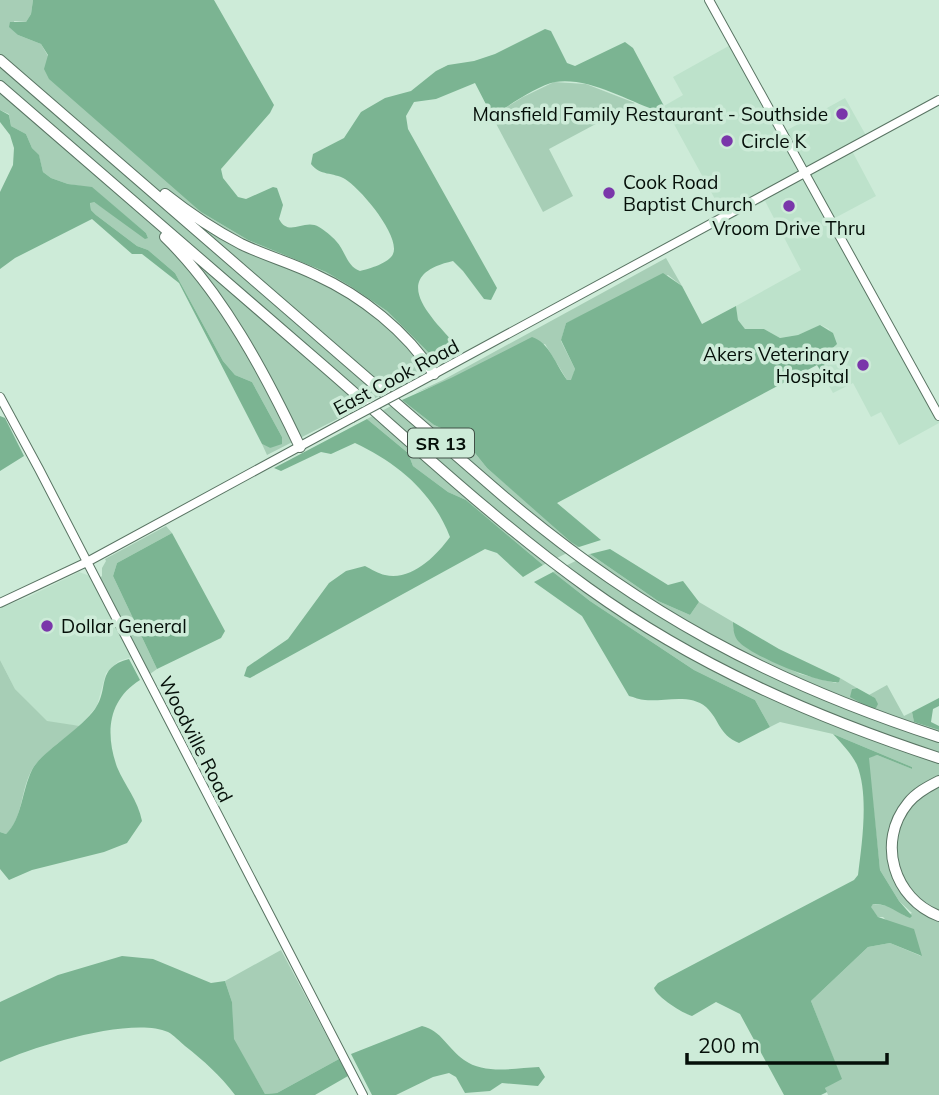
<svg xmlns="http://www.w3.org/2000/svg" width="939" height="1095" viewBox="0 0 939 1095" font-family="Mulish,sans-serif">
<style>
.built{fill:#bde2cb}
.green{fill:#a7ceb6}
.forest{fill:#7bb492}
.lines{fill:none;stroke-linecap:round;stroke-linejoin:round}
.secondary-casing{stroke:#597463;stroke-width:10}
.highway-casing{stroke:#597463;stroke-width:12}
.secondary{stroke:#fff;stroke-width:8}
.highway{stroke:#fff;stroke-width:10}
.secondary-bridge-casing{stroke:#597463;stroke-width:10;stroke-linecap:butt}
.secondary-bridge{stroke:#fff;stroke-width:8}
.poi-dot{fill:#7a36aa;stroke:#cdebd8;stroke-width:2.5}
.labels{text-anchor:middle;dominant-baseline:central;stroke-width:7;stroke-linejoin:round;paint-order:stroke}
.shield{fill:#cdebd8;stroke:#415147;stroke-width:2}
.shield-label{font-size:18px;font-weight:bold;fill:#050f09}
.poi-label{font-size:19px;fill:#050f09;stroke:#cdebd8;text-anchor:start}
.street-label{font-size:19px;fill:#050f09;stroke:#cdebd8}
</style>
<rect width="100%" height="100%" fill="#cdebd8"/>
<!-- built -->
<path class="built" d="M734,43L782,133L845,98L868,139L851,149L876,196L833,219L939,413V423L899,445L881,412L871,417L853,383L833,393L822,373L825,370L824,357L826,351L835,347L829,329L821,325L798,335L780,338L764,329H745L738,320L736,306L801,270L765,201L727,221L664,106L683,95L673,77Z
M79,572L90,576L132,657L119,661L106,673L97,706L80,726L47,722L15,689L0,660V608L28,597Z"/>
<!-- green -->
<path class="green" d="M0,0H33L31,14L26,22L14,21L18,35L41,44L48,56L201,212L248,240L326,272L350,286L387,311L436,360L455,349L457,346L459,351L347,414L267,455L262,444L270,448L282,437L252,382L235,375L223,361L175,273L148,250L137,246L96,215L91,210L90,202H94L148,238L146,233L92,188L68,184L51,178L43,172L39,156L32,148L26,134L11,126L9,114L0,110Z
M554,82L586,84L635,103L549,149L573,196L543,212L492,116L523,97Z
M666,258L682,286L668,275L566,323L561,341L575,369L572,380H567L545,344L415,393L443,380Z
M402,400L434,425L462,437L487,468L579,547L543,565L466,500L448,492L413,466L408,453L367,419Z
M166,526L172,533L117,563L113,576L157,669L150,674L100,578L102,576V568L106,561L105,559Z
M590,554L658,601L690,615L699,602L733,622V628L740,643L800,674L836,683L840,678L857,688L851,689L875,698L869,695L887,685L904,716L912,712L914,722L939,730V1095H828L825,1088L841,1078L811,1001L868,947L890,943L921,956L883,917H878L870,907L873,904L890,906L905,916L912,913L899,901L880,870L868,757L877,755L912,769V767L833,734L780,722L770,727L755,700L694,670L590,601L553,572Z
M0,660L15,689L47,721L80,726C67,737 42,754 33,768C20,789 24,817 6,834L0,832Z
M281,950L339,1059L277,1093L265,1094L233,1039L232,1002L225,981Z"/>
<!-- forest -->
<path class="forest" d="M33,0H214L274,105L270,113L221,169L223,178L238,197L246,199L273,187L277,188L283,205L279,219C289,238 304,218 319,227C324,230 332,236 336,241C345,250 347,267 360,271C369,269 389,263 393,254C401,236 360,188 345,179C333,172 320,176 311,164L313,154L344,138L361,112L385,98L411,91L436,71L448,65L474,61L495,54L545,29L551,31L567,63L575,66L625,42L633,48L664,106L655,110C624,99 588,77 555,82C538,85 507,107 492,116L475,83L436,99L414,102L406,116L408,129L497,288L491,300L484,299L463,271L453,261C387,276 430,316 457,346C453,354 445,360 436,360L387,311L350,286L326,272L248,240L201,212L49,79L44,69L48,55L41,44L18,35L9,27L10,22H26L31,14Z
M0,110L9,115L11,126L26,134L32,148L39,155L43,172L51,178L68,184L92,187L146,233L148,238L145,239L94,202L90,203L91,210L96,215L137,246L148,250L175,273L223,361L235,375L252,382L282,437V444L270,448L262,444L179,283L142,254H132L92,219L15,258L0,269V192L13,165L14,148L10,135L0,122Z
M663,273L682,286L702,324L736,306L738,320L745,329H764L780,338L798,335L820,325L833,333L837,344C822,359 826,350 824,372L822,373L817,365L557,503L601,540L579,547L571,542L487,468L462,437L434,425L402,400L451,378L532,337C549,342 556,365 567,380H571L575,369L561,340L566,323Z
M0,416L5,418L24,456L0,471Z
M367,419L408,453L413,466L448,492L466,500L543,565L523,577L497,553L485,549L250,678L244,676L247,667L288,639L329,583L346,571L365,566C371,569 379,574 385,575C412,581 436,556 450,537C433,493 398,463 355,443L331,454L321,452L281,471L274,468Z
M172,533L225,631L221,638L157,669L113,576L117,563Z
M610,549L668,585L683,581L699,602L690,615L658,601L590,554Z
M553,572L590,601L694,670L755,700L770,727L739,743C718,734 720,720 706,707C690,693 663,702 645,700C640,700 634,697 629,696L582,616L534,582Z
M733,622L779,649L840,678L839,682C822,685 752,656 739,642C734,637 733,629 733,622Z
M129,659L140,680C108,700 105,733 117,767C125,786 138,800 142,821L127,843L104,852L32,870L9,880L0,869V832L6,834C22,819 22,790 32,770C41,752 80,730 95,709C110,688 95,668 129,659Z
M857,688L875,698L878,704L876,708L872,709L850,697L852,689Z
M939,698V706L933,709L931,722L939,726V730L914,722L912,712Z
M833,734L912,767V769L877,755L869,758L880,870L899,901L912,916L910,918C896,913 889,903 873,904L871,907L878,917L914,929L922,956L890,943L868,947L811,1001L842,1079L825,1088L827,1092L821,1095H784L740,1014L716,1002L692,1016C682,1013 657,997 654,988L658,983L854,880L858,875C862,843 869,795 857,765C852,754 841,743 833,734Z
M122,956L153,959L211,983L225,981L232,1002L234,1039L265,1094L277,1093L339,1059L348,1076L315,1095H235C220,1075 204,1061 185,1046C180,1042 174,1035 168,1032C132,1016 35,1046 0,1062V1002L58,975Z
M422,1026C441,1030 448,1049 464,1060C485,1075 515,1068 539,1067L545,1077L538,1086L502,1083L490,1091L465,1093L456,1077L449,1073L433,1077L396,1095H372L351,1054Z"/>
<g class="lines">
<!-- secondary casing -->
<g class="secondary-casing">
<path id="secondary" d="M709,0L939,416
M410,387L939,100
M0,397L39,469L363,1095
M0,603L87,562L352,418"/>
</g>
<!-- highway casing -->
<g class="highway-casing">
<path id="highway" d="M0,60L502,495C638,611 770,682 939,737
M0,86C106,178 213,270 319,362C407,438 493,520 588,588C695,665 814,717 939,758
M165,194C189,213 214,230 241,244C266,256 292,263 316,275C362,296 406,331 434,374
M165,237C222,292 266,375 300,447
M939,781C927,787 916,793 908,803C876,842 894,899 939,916"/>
</g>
<!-- secondary -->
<use href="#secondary" class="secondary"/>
<!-- highway -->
<use href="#highway" class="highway"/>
<!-- secondary-bridge casing -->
<g class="secondary-bridge-casing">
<path id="secondary-bridge" d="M352,418L410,387"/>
</g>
<!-- secondary-bridge -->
<use href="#secondary-bridge" class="secondary-bridge"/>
</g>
<!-- markers -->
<g class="poi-dot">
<circle cx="842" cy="114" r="7"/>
<circle cx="727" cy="141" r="7"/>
<circle cx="609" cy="193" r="7"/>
<circle cx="789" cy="206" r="7"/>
<circle cx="863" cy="365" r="7"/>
<circle cx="47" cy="626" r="7"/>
</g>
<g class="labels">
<!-- shield labels -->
<rect class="shield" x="408" y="428.5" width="66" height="29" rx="5"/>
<g class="shield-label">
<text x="441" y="443">SR 13</text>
</g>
<!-- poi labels -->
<g class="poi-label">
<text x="828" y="114" text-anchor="end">Mansfield Family Restaurant - Southside</text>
<text x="741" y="141">Circle K</text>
<text x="623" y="182">Cook Road<tspan x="623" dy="22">Baptist Church</tspan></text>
<text x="789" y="228" text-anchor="middle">Vroom Drive Thru</text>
<text x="849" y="354" text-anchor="end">Akers Veterinary<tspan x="849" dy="22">Hospital</tspan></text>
<text x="61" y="626">Dollar General</text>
</g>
<!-- street labels -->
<g class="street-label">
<text transform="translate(396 377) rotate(-28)">East Cook Road</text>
<text transform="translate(196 739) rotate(63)">Woodville Road</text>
</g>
</g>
<!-- scale -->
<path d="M687 1053v10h200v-10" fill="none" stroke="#050f09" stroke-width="3.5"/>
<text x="698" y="1053" font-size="21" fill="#050f09" stroke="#cdebd8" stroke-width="5" paint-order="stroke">200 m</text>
</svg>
